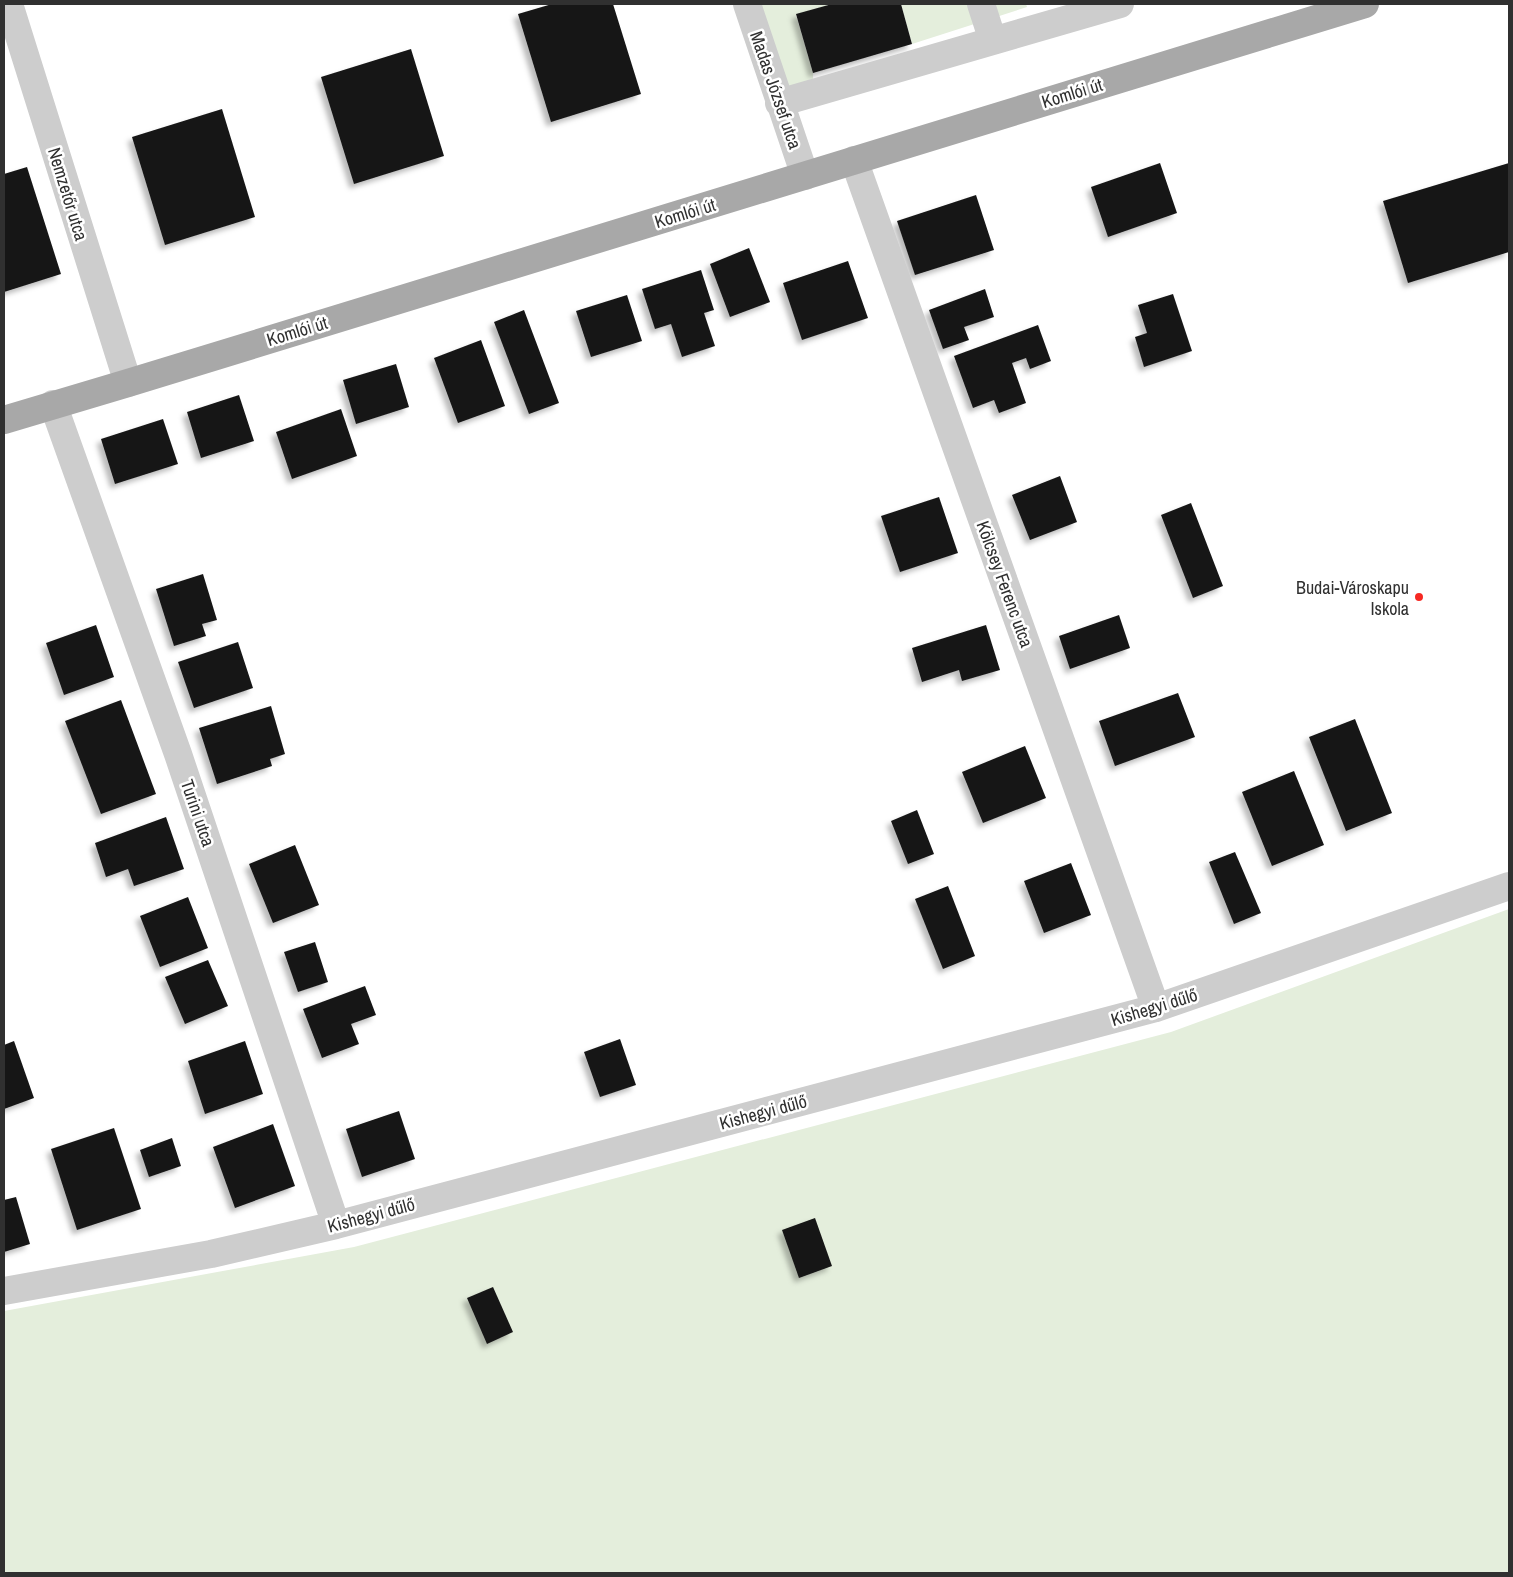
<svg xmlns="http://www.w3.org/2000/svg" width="1513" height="1577" viewBox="0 0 1513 1577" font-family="'Archivo Narrow',sans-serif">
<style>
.green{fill:#e4eedc}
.building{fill:#171717;filter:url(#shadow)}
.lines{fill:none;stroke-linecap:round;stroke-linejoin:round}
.minor{stroke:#cdcdcd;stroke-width:28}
.major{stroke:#a8a8a8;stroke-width:28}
.poi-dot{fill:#f62923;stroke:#fff;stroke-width:2}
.labels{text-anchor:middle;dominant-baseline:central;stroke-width:5;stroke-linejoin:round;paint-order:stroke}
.street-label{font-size:18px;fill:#303030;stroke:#fff}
.poi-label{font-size:18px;fill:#303030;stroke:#fff;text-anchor:end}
</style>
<defs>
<filter id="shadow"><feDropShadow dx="-4.5" dy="4.5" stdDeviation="2.5" flood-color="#0004"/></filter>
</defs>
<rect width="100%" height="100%" fill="#fff"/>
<!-- green -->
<path class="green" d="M747,4H832L796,15L813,73V93L779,103Z
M901,4H1026L1027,7L912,44Z
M1509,909V1573H4V1311L354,1247L1171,1032Z"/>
<!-- building -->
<path class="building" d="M552,4H613L641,94L551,122L518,14Z
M832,4H901L912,44L813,73L796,14Z
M411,49L444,156L354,184L321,77Z
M222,109L255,217L165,245L132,137Z
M1160,163L1177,213L1108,237L1091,187Z
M1509,163V252L1408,283L1383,201Z
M27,167L61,274L4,292V174Z
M976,195L994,250L915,275L897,221Z
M749,248L770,302L730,317L710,264Z
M848,261L868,318L802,340L783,283Z
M701,270L714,310L704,313L715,346L682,357L671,324L655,329L642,289Z
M985,289L994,317L964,327L969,340L943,349L929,310Z
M1173,294L1192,351L1144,367L1135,337L1147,333L1138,305Z
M627,295L642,341L591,357L576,311Z
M524,310L559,403L529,414L494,322Z
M1038,325L1051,361L1030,369L1026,358L1012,363L1026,403L999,413L994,400L973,408L954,356Z
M481,340L505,406L458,423L434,358Z
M396,364L409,407L356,424L343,380Z
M239,395L254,441L201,458L187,412Z
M341,409L357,456L292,479L276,432Z
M163,419L178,464L115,484L101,439Z
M1060,476L1077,522L1030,540L1012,495Z
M939,497L958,553L900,572L881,516Z
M1191,503L1223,586L1193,598L1161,515Z
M203,574L217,620L202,624L206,636L174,646L156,589Z
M1119,615L1130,648L1070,669L1059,636Z
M96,625L114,677L64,695L46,643Z
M986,625L1000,670L962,681L959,670L922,682L912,648Z
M238,642L253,688L194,708L178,662Z
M1178,693L1195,737L1115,766L1099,721Z
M121,700L156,794L101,814L65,721Z
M271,706L285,754L270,759L272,766L217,784L199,728Z
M1355,719L1392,813L1346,831L1309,737Z
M1025,746L1046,798L983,823L962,772Z
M1294,771L1324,845L1272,866L1242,792Z
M917,810L934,854L908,864L891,821Z
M166,817L184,869L134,886L128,869L106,877L95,843Z
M295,845L319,905L273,923L249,864Z
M1235,852L1261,913L1234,924L1209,862Z
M1071,863L1091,915L1044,933L1024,881Z
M948,886L975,956L943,969L915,899Z
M188,897L208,948L160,967L140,916Z
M315,942L328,982L298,992L284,952Z
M208,960L228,1006L185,1024L165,977Z
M365,986L376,1015L351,1024L359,1044L322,1058L303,1009Z
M620,1039L636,1085L600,1097L584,1052Z
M14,1041L34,1098L4,1109V1045Z
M245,1041L263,1094L205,1114L188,1061Z
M399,1111L415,1159L362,1177L346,1129Z
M273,1124L295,1186L235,1208L213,1147Z
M114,1128L141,1209L77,1230L51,1149Z
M172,1138L181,1166L149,1177L140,1150Z
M16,1197L30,1244L4,1252V1200Z
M815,1218L832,1266L799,1278L782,1230Z
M493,1287L513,1332L487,1344L467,1298Z"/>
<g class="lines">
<!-- minor -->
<path class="minor" d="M9,4L128,383
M747,4L805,176
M981,4L993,41
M779,103L1120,4
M854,160L1156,1008
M53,404L178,754L336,1225
M4,1291L211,1254L336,1225L1156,1008L1509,886"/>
<!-- major -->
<path class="major" d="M4,420L128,383L1365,4"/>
</g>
<!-- markers -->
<circle class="poi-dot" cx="1419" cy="597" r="5"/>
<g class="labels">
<!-- street labels -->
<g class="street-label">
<text transform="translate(776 90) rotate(71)">Madas József utca</text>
<text transform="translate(1072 93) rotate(-17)">Komlói út</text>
<text transform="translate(68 194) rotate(73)">Nemzetőr utca</text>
<text transform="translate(685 213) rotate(-17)">Komlói út</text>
<text transform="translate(297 331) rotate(-17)">Komlói út</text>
<text transform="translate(1005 584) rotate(70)">Kölcsey Ferenc utca</text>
<text transform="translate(198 813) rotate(71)">Turini utca</text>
<text transform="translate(1154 1007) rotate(-17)">Kishegyi dűlő</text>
<text transform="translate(763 1112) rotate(-15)">Kishegyi dűlő</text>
<text transform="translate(371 1215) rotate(-15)">Kishegyi dűlő</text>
</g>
<!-- poi labels -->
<g class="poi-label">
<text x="1409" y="587">Budai-Városkapu<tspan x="1409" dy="21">Iskola</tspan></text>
</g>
</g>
<!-- border -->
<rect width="1513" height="1577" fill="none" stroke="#303030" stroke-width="10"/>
</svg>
